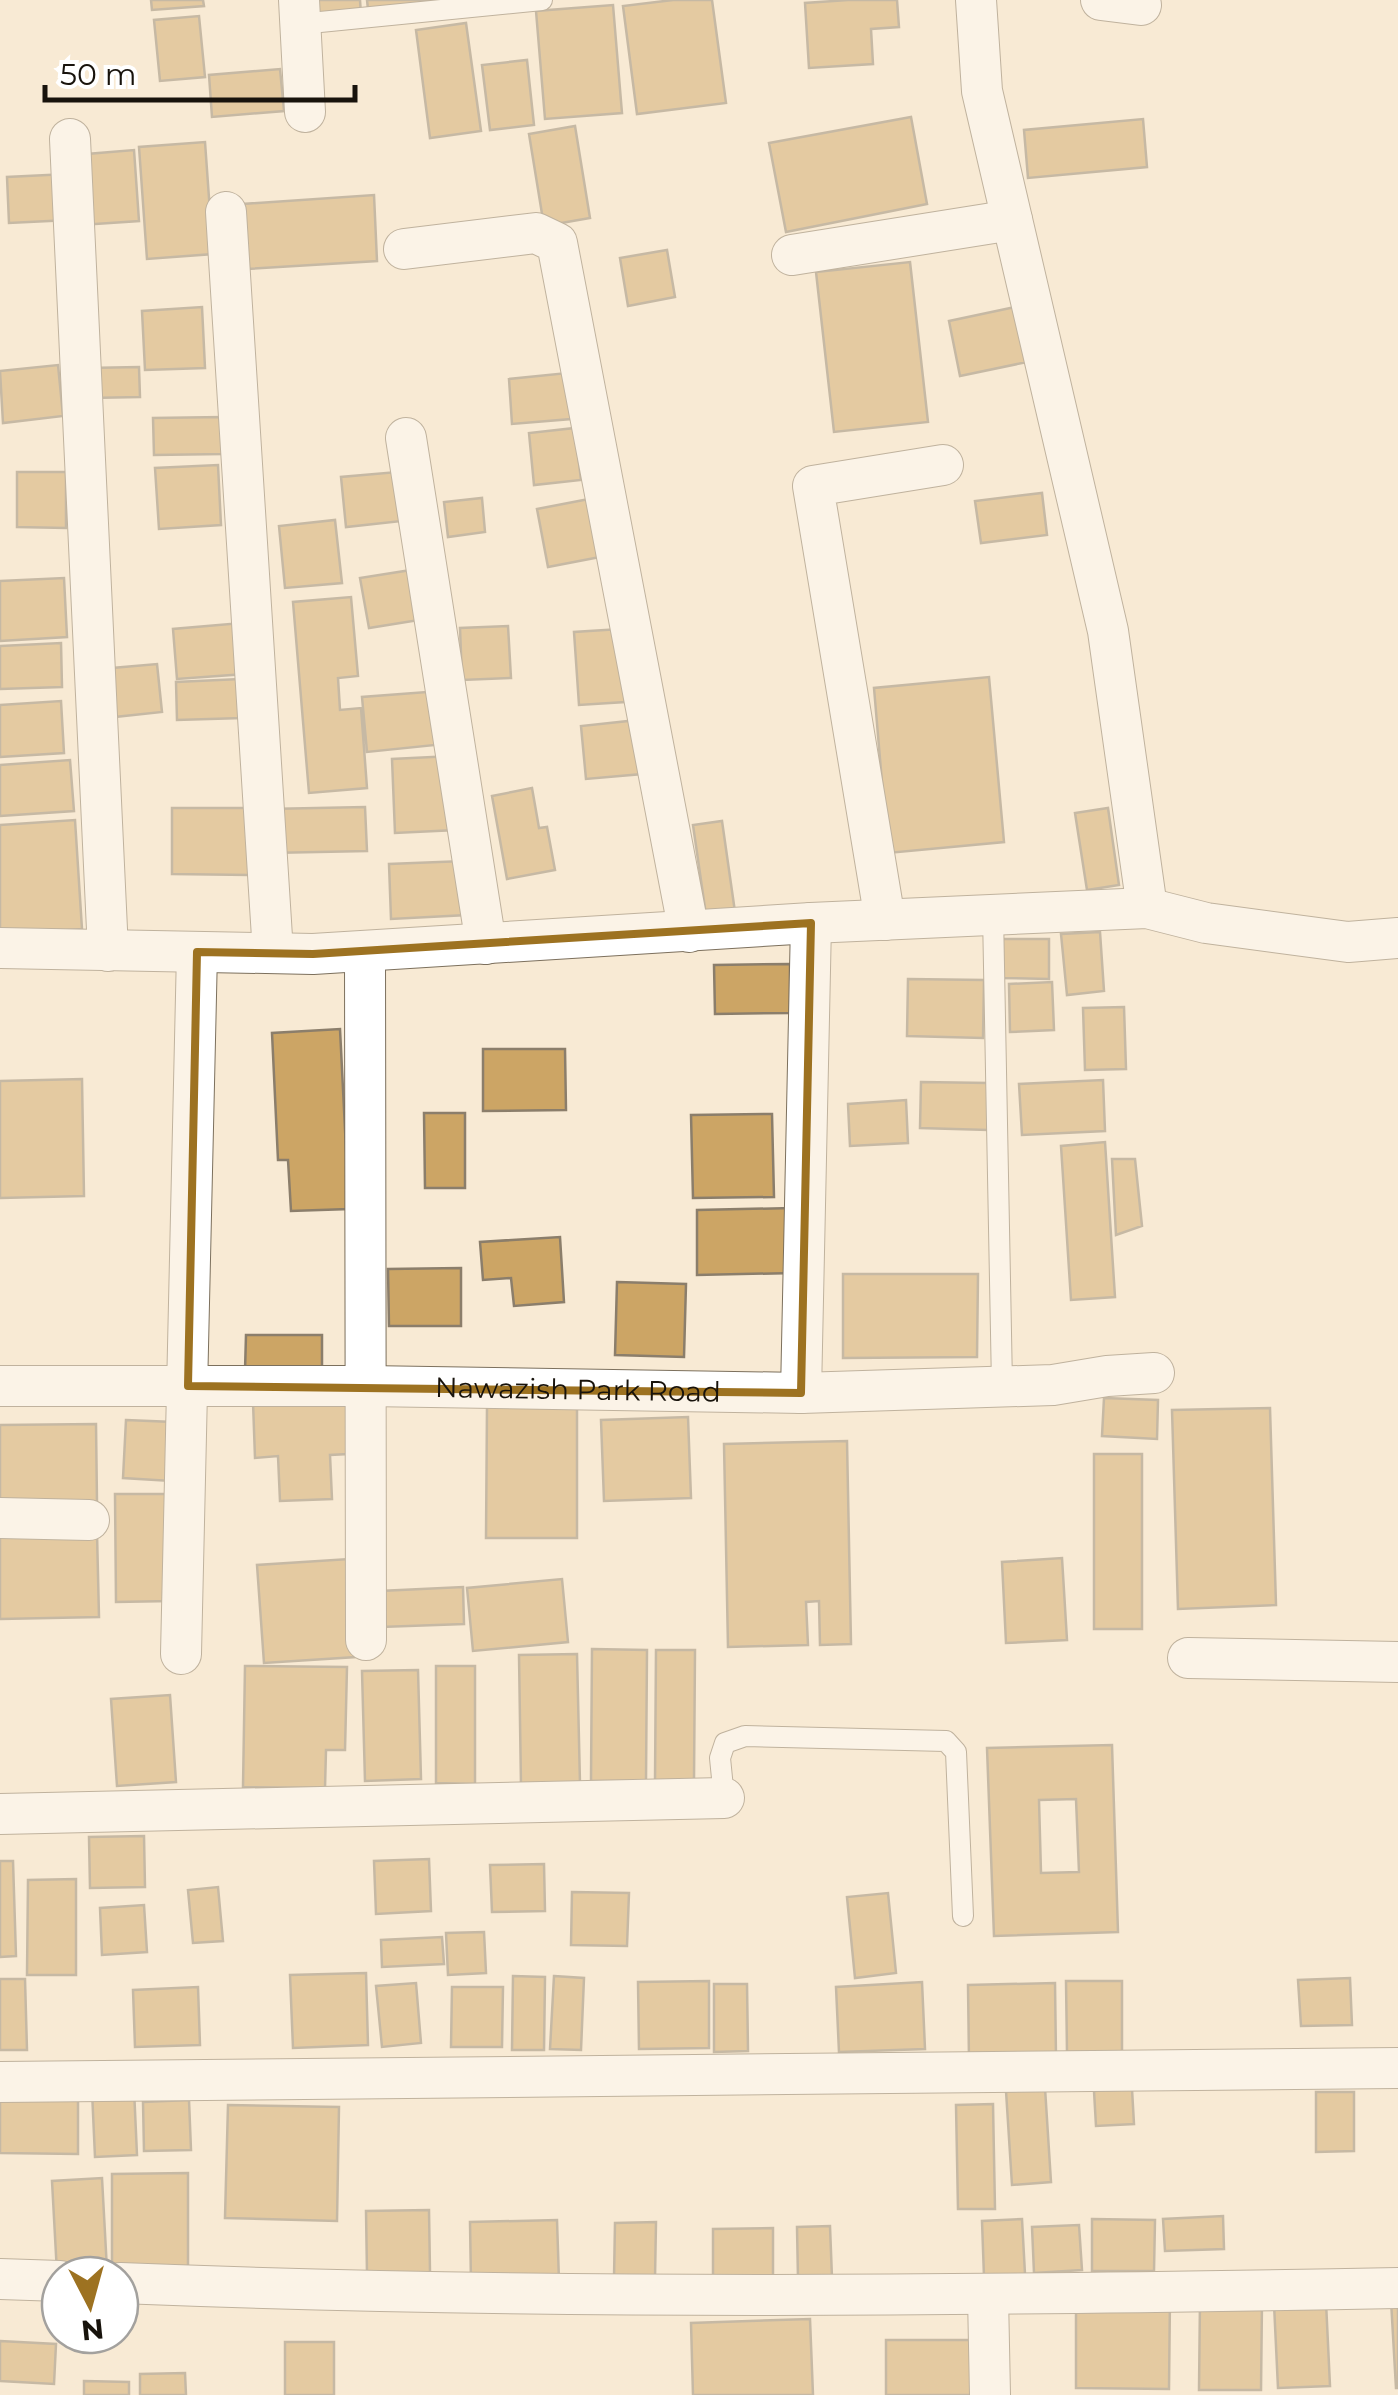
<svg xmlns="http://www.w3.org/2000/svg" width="1398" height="2395" viewBox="0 0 1398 2395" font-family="Montserrat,sans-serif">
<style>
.building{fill:#cca565;stroke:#8b7e6b;stroke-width:2.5;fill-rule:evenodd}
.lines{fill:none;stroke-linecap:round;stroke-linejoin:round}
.service-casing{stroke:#7c705d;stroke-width:22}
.minor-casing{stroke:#7c705d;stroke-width:42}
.service{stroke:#fff;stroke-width:20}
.minor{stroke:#fff;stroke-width:40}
.marked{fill:none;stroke:#9d7221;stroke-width:8;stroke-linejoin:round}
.labels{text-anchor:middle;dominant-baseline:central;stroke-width:9;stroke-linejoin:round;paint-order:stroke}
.street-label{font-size:28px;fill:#18130c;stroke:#fff}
</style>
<rect width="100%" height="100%" fill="#f8ead4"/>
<!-- building -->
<path class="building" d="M151,0H203L204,6L152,10Z
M310,0H360L361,15L311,18Z
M367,0H445L368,9Z
M673,0H712L726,103L637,114L623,6Z
M848,0H897L899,27L871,29L873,64L809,68L805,3Z
M613,5L622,113L545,119L536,11Z
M199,16L205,77L160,81L154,20Z
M466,23L481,131L430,138L416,30Z
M527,60L534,125L490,130L482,65Z
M280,69L284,111L212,117L209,75Z
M911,117L927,204L786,232L769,143Z
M1143,119L1147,167L1028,178L1024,130Z
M575,126L590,218L544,226L529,134Z
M205,142L213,254L147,259L139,147Z
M134,150L139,221L81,225L75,155Z
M67,174L69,220L9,223L7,177Z
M374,195L377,261L247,269L243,204Z
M667,250L675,297L628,306L620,258Z
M910,262L928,422L834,432L816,272Z
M202,307L205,368L145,370L142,311Z
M1015,307L1027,362L960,376L949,321Z
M58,365L63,416L3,423L0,371Z
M139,367L140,397L89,398L88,368Z
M567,373L571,419L512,424L509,379Z
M223,417V454L154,455L153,418Z
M575,428L581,480L534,485L529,433Z
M218,465L221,525L159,529L155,468Z
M17,472H66V528L17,527Z
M397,472L402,521L346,527L341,477Z
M1042,493L1047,535L981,543L975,501Z
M482,498L485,532L448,537L444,502Z
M589,499L600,557L548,567L537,509Z
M335,520L342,583L285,588L279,526Z
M411,570L419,620L369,628L360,578Z
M64,578L67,637L0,641V581Z
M351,597L358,676L338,678L340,710L361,708L367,788L309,793L293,602Z
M241,623L245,674L177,679L173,629Z
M508,626L511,678L462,680L460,628Z
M620,629L625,702L579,705L574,632Z
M61,643L62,687L0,689V646Z
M157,664L162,712L105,718L101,669Z
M989,677L1004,842L888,853L874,688Z
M240,679L242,718L177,720L176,682Z
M440,691L445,744L367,752L362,697Z
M61,701L64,753L0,757V705Z
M638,720L642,774L586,779L581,726Z
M452,756L456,830L395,833L392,759Z
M70,760L74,811L0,816V765Z
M532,788L539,828L547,827L555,870L507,879L492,796Z
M365,807L367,851L269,853L268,809Z
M172,808H250L249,875L172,874Z
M1108,808L1119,885L1087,890L1075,813Z
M75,820L82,929L0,935V825Z
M722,821L736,919L707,922L693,825Z
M464,861L467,915L391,919L389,864Z
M1100,932L1104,991L1067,995L1061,934Z
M1001,939H1049V979L1000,978Z
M790,964V1013L715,1014L714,965Z
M908,979L984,980L983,1038L907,1036Z
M1052,982L1054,1030L1010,1032L1009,984Z
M1124,1007L1126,1069L1085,1070L1083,1008Z
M340,1029L349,1209L291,1211L288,1160H278L272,1033Z
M483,1049H565L566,1110L483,1111Z
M82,1079L84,1196L0,1198V1081Z
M1103,1080L1105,1131L1022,1135L1019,1084Z
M921,1082L989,1083L988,1130L920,1128Z
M906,1100L908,1143L850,1146L848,1104Z
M424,1113H465V1188H425Z
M772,1114L774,1197L693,1198L691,1115Z
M1105,1142L1115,1297L1071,1300L1061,1146Z
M1112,1159H1135L1142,1226L1116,1235Z
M792,1208L794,1273L697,1275V1210Z
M560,1237L564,1302L514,1306L511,1278L483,1280L480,1242Z
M461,1268V1326H389L388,1269Z
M843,1274H978L977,1357L843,1358Z
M617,1282L686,1284L684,1357L615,1355Z
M246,1335H322V1372L245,1371Z
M1104,1398L1158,1400L1157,1439L1102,1436Z
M346,1399L348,1454L330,1455L332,1499L280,1501L278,1456L255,1458L253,1402Z
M577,1406V1538H486L487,1407Z
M1270,1408L1276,1605L1178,1609L1172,1410Z
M688,1417L691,1498L604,1501L601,1420Z
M126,1420L173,1422L171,1481L123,1478Z
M96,1424L97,1503L0,1505V1425Z
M847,1441L851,1644L820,1645L819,1601L806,1602L808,1645L728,1647L724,1444Z
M1094,1454H1142V1629H1094Z
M115,1494H169L171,1601L116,1602Z
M97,1533L99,1617L0,1619V1536Z
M1062,1558L1067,1640L1006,1643L1002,1562Z
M349,1559L356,1657L264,1663L257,1565Z
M562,1579L568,1642L473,1651L467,1588Z
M463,1587L464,1624L381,1627L380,1591Z
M592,1649L647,1650L646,1781H591Z
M656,1650H695L694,1781L655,1782Z
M577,1654L580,1784L521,1786L519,1655Z
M245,1666L347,1667L345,1750H326L325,1788L243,1787Z
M436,1666H475V1784L436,1783Z
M418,1670L421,1779L365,1781L362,1671Z
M170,1695L176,1782L117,1786L111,1699Z
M1112,1745L1118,1932L994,1936L987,1748ZM1076,1799L1079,1872L1041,1873L1039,1800Z
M144,1836L145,1887L90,1888L89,1837Z
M429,1859L431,1911L376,1914L374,1861Z
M0,1861H13L16,1956L0,1957Z
M544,1864L545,1911L492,1912L490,1865Z
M76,1879V1975H27L28,1880Z
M218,1887L223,1941L193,1943L188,1890Z
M572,1892L629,1893L627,1946L571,1945Z
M888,1893L896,1973L855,1978L847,1897Z
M144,1905L147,1952L102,1955L100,1908Z
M484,1932L486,1973L448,1975L446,1933Z
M442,1937L444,1964L382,1967L381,1940Z
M366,1973L368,2045L293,2048L290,1975Z
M513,1976L545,1977L544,2050H512Z
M554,1976L584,1978L581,2050L550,2049Z
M1350,1978L1352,2025L1301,2026L1298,1980Z
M0,1979H25L27,2050H0Z
M709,1981V2048L639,2049L638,1982Z
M1066,1981H1122V2052H1067Z
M922,1982L925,2049L839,2052L836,1987Z
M416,1983L421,2043L382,2047L376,1986Z
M1055,1983L1056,2058L969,2060L968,1985Z
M714,1984H747L748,2051L714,2052Z
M198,1987L200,2045L135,2047L133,1990Z
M452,1987H503L502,2047H451Z
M1045,2088L1051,2182L1012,2185L1006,2091Z
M134,2089L137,2155L95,2157L92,2091Z
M1132,2089L1134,2124L1096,2126L1094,2091Z
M1316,2092H1354V2151L1316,2152Z
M0,2094L78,2095V2154L0,2153Z
M189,2100L191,2150L144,2151L143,2102Z
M993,2104L995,2209H958L956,2105Z
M228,2105L339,2107L337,2221L225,2218Z
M188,2173V2278L112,2275V2174Z
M102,2178L107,2270L57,2273L52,2181Z
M429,2210L430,2272L367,2273L366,2211Z
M1223,2216L1224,2249L1165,2251L1163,2219Z
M1022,2219L1025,2274L984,2277L982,2221Z
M1092,2219L1155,2220L1154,2271H1092Z
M557,2220L559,2281L471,2283L470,2222Z
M656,2222L655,2279L614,2278L615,2223Z
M1079,2225L1082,2270L1034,2273L1032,2227Z
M830,2226L832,2278L798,2279L797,2227Z
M773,2228V2279H713V2229Z
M1076,2296H1170L1169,2389L1076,2388Z
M1398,2299V2388H1396L1391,2300Z
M1200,2300L1262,2301L1261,2390H1199Z
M1326,2302L1330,2386L1278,2388L1274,2304Z
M810,2319L813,2395H693L691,2323Z
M886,2340H973L972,2395H886Z
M0,2341L56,2344L54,2384L0,2381Z
M285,2342H334V2395H285Z
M185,2373L186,2395H140V2374Z
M84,2381L129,2382V2395H84Z"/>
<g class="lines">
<!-- service casing -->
<g class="service-casing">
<path id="service" d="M300,24L542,0
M993,914L1002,1385
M724,1798L720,1758L725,1743L745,1736L946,1741L956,1752L963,1916"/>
</g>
<!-- minor casing -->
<g class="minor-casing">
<g id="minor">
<path d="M299,0L305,112"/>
<path d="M976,0L982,91L1108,631L1147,908"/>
<path d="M1101,0L1141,5"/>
<path d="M70,139L108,951"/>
<path d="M226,212L273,953"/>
<path d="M404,249L536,233L557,243L689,932"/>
<path d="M792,255L1012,220"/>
<path d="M406,438L486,944"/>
<path d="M885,920L813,486L943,465"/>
<path d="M0,948L313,954L811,923L1147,908L1206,923L1348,942L1398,938"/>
<path d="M365,951L366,1640"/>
<path id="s1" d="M0,1386H367L801,1393L1053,1385L1107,1376L1154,1373"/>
<path d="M801,1393L811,923"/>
<path d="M0,1518L89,1520"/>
<path d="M181,1654L197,952"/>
<path d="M1188,1658L1398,1662"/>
<path d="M0,1814L724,1798"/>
<path d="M0,2082L1398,2068"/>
<path d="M0,2279L60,2281"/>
<path d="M120,2283C546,2300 972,2296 1398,2288"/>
<path d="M988,2296L990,2395"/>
</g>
</g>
<!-- service -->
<use href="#service" class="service"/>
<!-- minor -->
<use href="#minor" class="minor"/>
</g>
<!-- marked area -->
<path d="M0 0H1398V2395H0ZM811,923L801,1393L188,1386L197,952L313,954Z" fill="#f8ead4" fill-opacity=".55" fill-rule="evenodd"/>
<path class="marked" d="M811,923L801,1393L188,1386L197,952L313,954Z"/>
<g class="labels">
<!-- street labels -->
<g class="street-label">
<text stroke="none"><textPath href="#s1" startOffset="578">Nawazish Park Road</textPath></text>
</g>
</g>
<!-- north arrow -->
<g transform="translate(90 2305) rotate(174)"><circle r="48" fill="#ffffff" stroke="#a3a19e" stroke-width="2.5"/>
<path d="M0-8L18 38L0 25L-18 38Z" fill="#9d7221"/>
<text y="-15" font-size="28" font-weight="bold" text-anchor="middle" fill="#18130c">N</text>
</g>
<!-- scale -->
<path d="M45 85v15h310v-15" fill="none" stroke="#18130c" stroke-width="5"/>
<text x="60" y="85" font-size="30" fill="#18130c" stroke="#ffffff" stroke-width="8" paint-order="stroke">50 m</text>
</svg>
